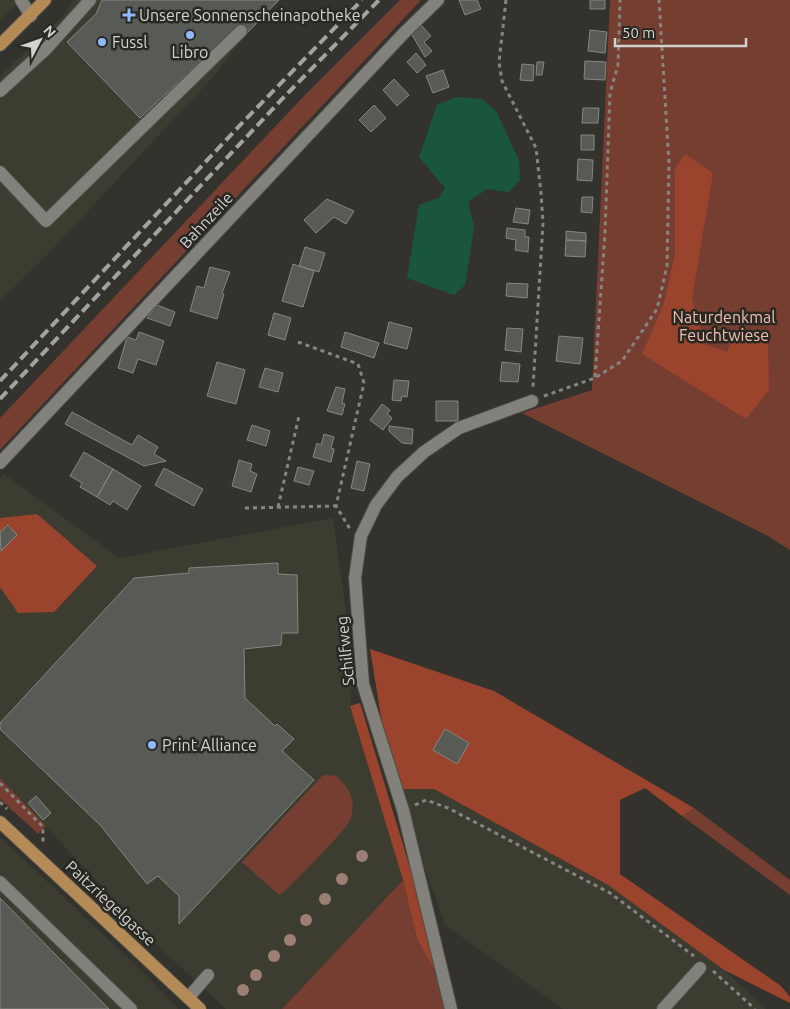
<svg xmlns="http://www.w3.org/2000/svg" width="790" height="1009" viewBox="0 0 790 1009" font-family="Ubuntu,sans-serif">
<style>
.built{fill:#3d3c31}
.green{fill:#753e30}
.forest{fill:#9a432d}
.water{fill:#1a563e}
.building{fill:#575a55;stroke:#848782}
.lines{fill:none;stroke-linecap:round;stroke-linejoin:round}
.minor-casing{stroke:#4e4e49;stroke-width:14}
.major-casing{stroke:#4e4e49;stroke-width:14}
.path{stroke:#868581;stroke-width:3;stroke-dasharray:4 4;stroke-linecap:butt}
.minor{stroke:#82817b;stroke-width:12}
.major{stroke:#b48a56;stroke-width:12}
.rail{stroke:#a2a29e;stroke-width:4;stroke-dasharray:10 5;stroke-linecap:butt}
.tree{fill:#9c8076}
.poi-dot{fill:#8eb9fc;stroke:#292823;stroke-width:2}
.labels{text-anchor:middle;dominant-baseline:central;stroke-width:5;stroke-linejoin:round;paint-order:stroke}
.poi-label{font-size:16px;fill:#d2d2cf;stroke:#292823;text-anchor:start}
.street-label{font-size:16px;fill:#d2d2cf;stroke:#292823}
.park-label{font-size:16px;fill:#f1bfb1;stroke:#292823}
</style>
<rect width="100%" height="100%" fill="#33322d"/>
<!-- built -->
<path class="built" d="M0,0H19L0,21Z
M73,0H279L247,33L215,75L46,256L0,301V76L62,17Z
M4,474L119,558L333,518L354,670L350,706L403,880L282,1009H226L158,946L0,778V478Z
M403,789H434L608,885L724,970L766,1009H563L445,925L424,865Z
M0,837L144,973L178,1009H0Z"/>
<!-- green -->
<path class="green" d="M400,0H421L0,450V418L304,96Z
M610,0H790V550L768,536L522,413L592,390Z
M326,775L336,776C350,787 357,802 350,820C345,832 295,881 282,894H278L242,862L322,776Z
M0,778L46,826L38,834L0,799Z
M694,808L790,880V895L682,816Z
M403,880L417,939L434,970L447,1009H282Z"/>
<!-- forest -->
<path class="forest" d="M685,154L713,173L692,298L704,344L727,352L734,328L768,340L769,390L746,419L642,354L664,303L675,254V169Z
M37,514L97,566L54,612L18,613L0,587V518Z
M370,649L494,691L694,808L682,816L645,788L620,800V874L781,986L790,997V1003L724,970L608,885L434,789H403L384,736Z
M360,703L428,927L434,970L417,939L403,880L350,706Z"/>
<!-- water -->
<path class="water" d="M456,97L482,99L496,111L519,160L520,180L509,192L487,189L468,202L474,227L465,285L454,295L407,278L419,205L440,197L445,188L419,157L437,105Z"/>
<!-- building -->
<path class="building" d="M102,0H279L247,33L239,25L140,118L67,42L96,14Z
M459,0H477L481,9L465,15Z
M590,0H605V9H590Z
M421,25L431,36L424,42L432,51L425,57L411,33Z
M590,30L607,32L605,53L588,51Z
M416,53L426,65L417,73L407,62Z
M585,61L606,62L605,80L584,79Z
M537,62H544L542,75H536Z
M522,64L534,65L533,81L520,80Z
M443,70L449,87L433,93L426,76Z
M394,79L409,95L397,106L383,90Z
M374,105L386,118L371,132L359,120Z
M583,108H599L598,123H582Z
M581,135H594V150H581Z
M578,159L593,160L592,181L577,180Z
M582,197H593L592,213L581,212Z
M327,199L354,211L346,224L334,217L316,233L304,220Z
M516,208L530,210L528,224L513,222Z
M507,228L525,230V237H529L528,252L515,250L516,240L506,238Z
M566,231L586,233V241L566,240Z
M566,240L586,241L585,257L565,256Z
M305,247L325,253L319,272L299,266Z
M293,264L314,271L303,307L282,301Z
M210,267L230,272L222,293L224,294L217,319L190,311L197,286L204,288Z
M507,283L528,284L527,298L506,296Z
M157,305L175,312L170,326L147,318Z
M274,313L291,318L285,340L268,335Z
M389,322L412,328L407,349L384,343Z
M507,328L523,329L521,352L505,350Z
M139,332L164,341L156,365L138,359L133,373L118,368L127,337L136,340Z
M345,332L379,343L374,358L341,347Z
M559,336L583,338L580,364L556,361Z
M217,362L245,370L236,404L207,396Z
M502,362L520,364L518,382L500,381Z
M265,368L283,373L278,392L259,387Z
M394,380L409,381L407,397L402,396L401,401L392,400Z
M336,387L345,389L342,403L345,404L342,415L327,411Z
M436,401H458V421H436Z
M382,404L390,410L387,414L392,418L383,430L370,420Z
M72,412L132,445L138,435L158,447L154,454L166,461L144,466L65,424Z
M252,425L270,431L266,446L247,440Z
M389,426L413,429L412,444L402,443L389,431Z
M324,434L334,437L331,448L334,449L331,462L313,457L317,443L321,445Z
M84,452L113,469L97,497L80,487L82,483L70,476Z
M239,460L252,464L250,471L257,474L251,492L232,486Z
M357,461L370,464L364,491L351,488Z
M298,467L314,471L309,485L294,481Z
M164,468L203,489L194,506L155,485Z
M113,469L141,486L127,510L113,501L110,505L97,497Z
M8,525L17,535L1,551L0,532Z
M278,563V574L297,575L298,633H282L281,645L244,649L245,698L275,726L277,724L294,739L282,751L314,780L179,924V896L158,876L147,884L101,826L0,729V723L134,578L189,573V568Z
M445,729L469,743L457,764L433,750Z
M36,796L51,813L43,820L28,803Z
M0,898L109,1009H0Z"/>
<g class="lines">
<!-- minor casing -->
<g class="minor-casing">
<path id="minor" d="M21,0L31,16
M0,91L46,49L90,0
M0,172L46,221L241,31
M0,463L404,33L438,0
M0,882L131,1009
M188,998L208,975
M451,1009L403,810L363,684L355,578L361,536L376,505L397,477L424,452L459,428L532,401
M663,1009L700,968"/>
</g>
<!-- major casing -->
<g class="major-casing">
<path id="major" d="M0,45L45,0
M0,822L200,1009"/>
</g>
<!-- path -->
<path class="path" d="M506,0L499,62L502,81L536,148L541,193L543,223L533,387
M298,342L358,364L364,383L336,506L350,529
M595,377L605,233L610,93L618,65L620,0
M544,396L595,378L622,361L657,309L667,266L669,163L659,0
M278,507L299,416
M245,508L336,506
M0,783L43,827V842
M0,802L7,809
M415,805L426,800L448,808L610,893L694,956
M713,971L755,1009"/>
<!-- minor -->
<use href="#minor" class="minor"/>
<!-- major -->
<use href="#major" class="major"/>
<!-- rail -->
<path class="rail" d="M0,381L243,122L362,0
M0,399L285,96L379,0"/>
</g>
<!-- trees -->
<g class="tree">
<circle cx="362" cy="856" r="6"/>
<circle cx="342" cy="879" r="6"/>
<circle cx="325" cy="899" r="6"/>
<circle cx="306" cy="920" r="6"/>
<circle cx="290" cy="940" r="6"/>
<circle cx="274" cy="956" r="6"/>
<circle cx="256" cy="975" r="6"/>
<circle cx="243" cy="990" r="6"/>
</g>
<!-- markers -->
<g class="poi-dot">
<path d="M126.5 7.5h5v5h5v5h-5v5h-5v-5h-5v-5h5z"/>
<circle cx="190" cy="35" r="5"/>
<circle cx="102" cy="42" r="5"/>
<circle cx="152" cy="745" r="5"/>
</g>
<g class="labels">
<!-- poi labels -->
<g class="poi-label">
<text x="139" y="15">Unsere Sonnenscheinapotheke</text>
<text x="112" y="42">Fussl</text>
<text x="190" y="52" text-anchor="middle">Libro</text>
<text x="162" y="745">Print Alliance</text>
</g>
<!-- street labels -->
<g class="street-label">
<text transform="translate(206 220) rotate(-47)">Bahnzeile</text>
<text transform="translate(345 651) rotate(-96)">Schilfweg</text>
<text transform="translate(111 903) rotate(43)">Paitzriegelgasse</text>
</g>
<!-- park labels -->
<g class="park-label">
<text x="724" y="317">Naturdenkmal<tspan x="724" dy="18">Feuchtwiese</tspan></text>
</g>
</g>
<!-- north arrow -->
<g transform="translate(40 40) rotate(49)" stroke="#292823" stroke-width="4" paint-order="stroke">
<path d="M0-4L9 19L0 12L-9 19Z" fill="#d2d2cf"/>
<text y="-8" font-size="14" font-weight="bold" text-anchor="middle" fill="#d2d2cf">N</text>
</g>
<!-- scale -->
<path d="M615 38v8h131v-8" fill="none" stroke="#d2d2cf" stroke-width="2.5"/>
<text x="622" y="38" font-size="15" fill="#d2d2cf" stroke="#292823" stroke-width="4" paint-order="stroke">50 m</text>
</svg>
